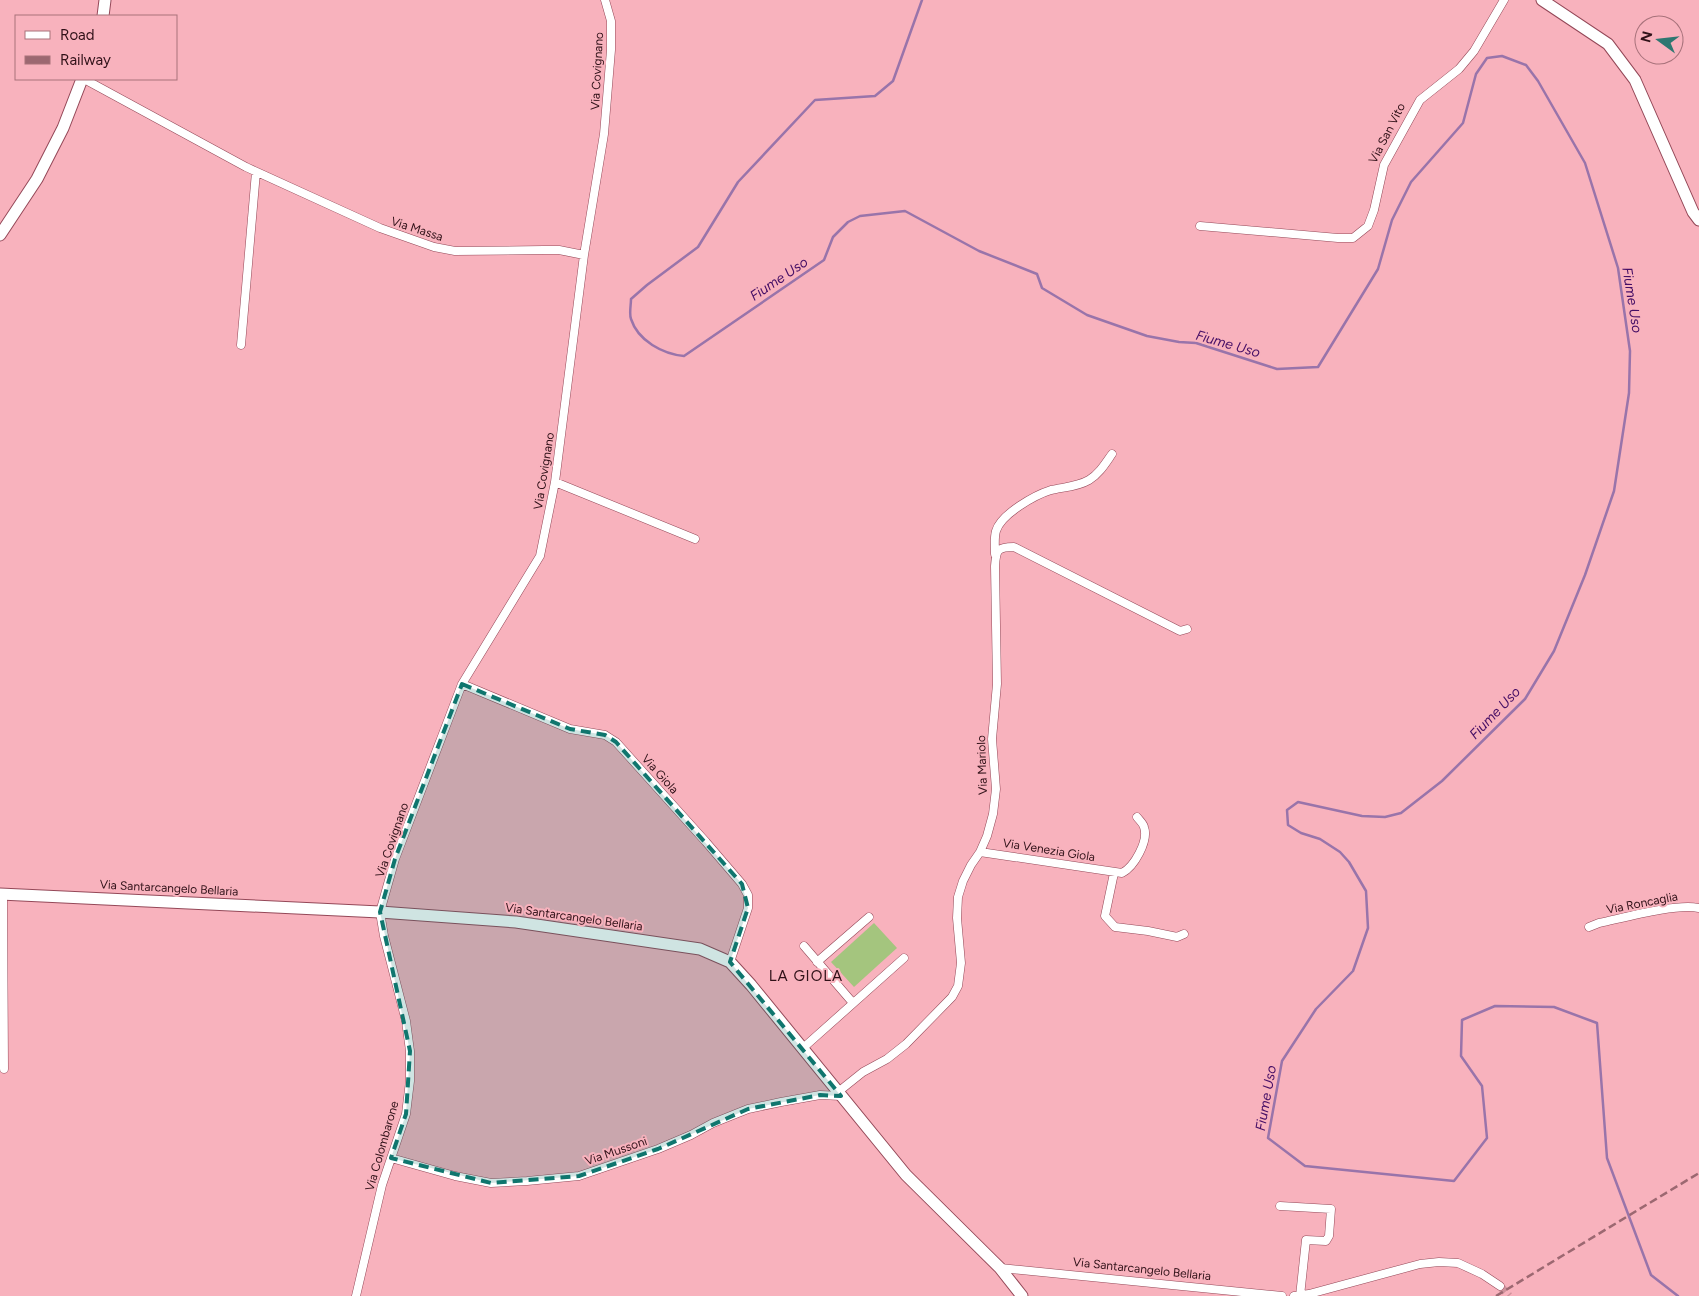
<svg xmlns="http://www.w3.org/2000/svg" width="1699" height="1296" viewBox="0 0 1699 1296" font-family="Figtree,sans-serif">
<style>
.green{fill:#a4c57e}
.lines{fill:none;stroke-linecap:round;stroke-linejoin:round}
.stream{stroke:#9974aa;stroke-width:2.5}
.street-tunnel{stroke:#d0929c;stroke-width:8;stroke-dasharray:8 4;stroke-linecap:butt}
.street-casing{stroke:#944858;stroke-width:9}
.secondary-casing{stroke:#944858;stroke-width:13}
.street{stroke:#fff;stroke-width:8}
.secondary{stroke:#fff;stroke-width:11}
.rail{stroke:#9c6871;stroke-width:2.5;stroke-dasharray:8 4;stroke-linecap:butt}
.marked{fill:#0f766e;fill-opacity:0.2;stroke:#0f766e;stroke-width:4;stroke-dasharray:10 6;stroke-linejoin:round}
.labels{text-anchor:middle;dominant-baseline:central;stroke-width:4;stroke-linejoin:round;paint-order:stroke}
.street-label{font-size:12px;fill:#301118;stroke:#f8b2bd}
.water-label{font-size:14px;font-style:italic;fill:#450e65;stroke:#f8b2bd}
.quarter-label{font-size:15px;letter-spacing:1px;fill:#301118;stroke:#f8b2bd}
</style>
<rect width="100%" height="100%" fill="#f8b2bd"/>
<!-- green -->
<path class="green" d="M874,923L897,948L854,987L831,962Z"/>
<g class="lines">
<!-- stream -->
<path class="stream" d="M922,0L893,81L875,96L815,100L738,182L698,247L647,285L631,299C631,305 629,314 631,319C638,341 663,354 684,356L824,260L833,237L848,222L860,216L905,211L979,251L1037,274L1042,288L1087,315L1147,336L1179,342L1196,343L1277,369L1318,367L1378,269L1392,220L1411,182L1463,123L1476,74L1487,58L1502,56L1526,65L1538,81L1585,163L1618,268L1630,351L1629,393L1614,491L1585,575L1554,651L1525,699L1442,781L1401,813L1385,817L1362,816L1298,802L1287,810L1288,825L1301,833L1320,839L1340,852L1349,862L1366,891L1368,928L1353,971L1316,1009L1282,1061L1268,1138L1305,1166L1454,1181L1487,1138L1482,1086L1461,1056L1462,1020L1495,1006L1554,1007L1597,1023L1607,1158L1651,1275L1678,1296"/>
<!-- street-tunnel -->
<path class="street-tunnel" d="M1500,1286L1509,1296"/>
<!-- street casing -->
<g class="street-casing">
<path id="street" d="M84,79L246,167L380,228L434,247L455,251L544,250H559L584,255
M1200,226L1338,238H1353L1368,226L1374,210L1384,165L1420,100L1459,69L1474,51L1504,0
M241,345L256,172
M555,482L695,539
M995,554C995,546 994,538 996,531C1001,514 1035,495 1051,490C1064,487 1077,487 1089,480C1099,474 1105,464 1112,454
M462,684L570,729L605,735L616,742L706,842L742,884L748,895V908L730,962
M980,852L1122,873C1134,867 1149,841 1144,827C1143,823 1139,820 1137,817
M1114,873L1105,916L1115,927L1148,931L1177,937L1184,934
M3,894L4,1069
M1589,927L1599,923C1623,918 1676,903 1699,908
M804,946L853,1003
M817,962L869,917
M803,1048L904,958
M838,1092L863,1072L887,1059L906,1044L952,997L958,986L961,963L957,918L958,897L963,881L971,865L980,852L987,836L993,814L996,789L992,739L997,684L995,566C996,550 997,547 1014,547L1180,631L1187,629
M391,1158L455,1176L491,1183L527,1181L579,1176L658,1149L691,1135L713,1123L748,1109L781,1102L820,1095L841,1096
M1280,1206L1331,1209L1329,1236L1326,1241L1306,1240L1300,1296
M1000,1268L1282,1296
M356,1296L382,1185L406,1114L410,1081V1051L406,1021L384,936L380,912L395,859L462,684L540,556L555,482L584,255L604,134L611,50V21L605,0
M1294,1296L1309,1294L1420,1264L1439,1262L1458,1263L1482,1274L1500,1286"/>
</g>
<!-- secondary casing -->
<g class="secondary-casing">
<path id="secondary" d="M1542,0L1608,44L1635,80L1693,212L1699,220
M103,16L105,0
M0,235L37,179L63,128L82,79
M0,894L380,912L516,922L700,949L730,962L751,985L906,1175L1000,1268L1022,1296"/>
</g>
<!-- street -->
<use href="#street" class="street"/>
<!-- secondary -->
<use href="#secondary" class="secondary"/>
<!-- rail -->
<path class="rail" d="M1496,1296L1699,1173"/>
</g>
<!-- marked area -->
<path class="marked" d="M462,684L570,729L605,735L616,742L742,884L748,908L730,962L841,1096L820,1095L748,1109L658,1149L579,1176L491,1183L391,1158L406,1114L410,1051L380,912L395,859Z"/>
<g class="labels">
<!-- street labels -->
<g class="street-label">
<text transform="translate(597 71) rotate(-87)">Via Covignano</text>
<text transform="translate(1387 133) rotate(-63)">Via San Vito</text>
<text transform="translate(417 229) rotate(18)">Via Massa</text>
<text transform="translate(544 471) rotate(-81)">Via Covignano</text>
<text transform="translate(982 765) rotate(-92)">Via Mariolo</text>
<text transform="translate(660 774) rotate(48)">Via Giola</text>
<text transform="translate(392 840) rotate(-71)">Via Covignano</text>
<text transform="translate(1049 850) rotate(9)">Via Venezia Giola</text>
<text transform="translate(169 888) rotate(3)">Via Santarcangelo Bellaria</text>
<text transform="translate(1642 903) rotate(-11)">Via Roncaglia</text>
<text transform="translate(574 917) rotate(8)">Via Santarcangelo Bellaria</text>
<text transform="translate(382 1146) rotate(-74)">Via Colombarone</text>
<text transform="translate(616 1151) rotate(-19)">Via Mussoni</text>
<text transform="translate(1142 1269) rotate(6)">Via Santarcangelo Bellaria</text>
</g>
<!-- water labels -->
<g class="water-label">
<text transform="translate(779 279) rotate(-34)">Fiume Uso</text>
<text transform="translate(1632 300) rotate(81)">Fiume Uso</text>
<text transform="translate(1228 344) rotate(16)">Fiume Uso</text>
<text transform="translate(1495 713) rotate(-46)">Fiume Uso</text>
<text transform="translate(1266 1098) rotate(-80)">Fiume Uso</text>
</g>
<!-- quarter labels -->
<g class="quarter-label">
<text x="806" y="976">LA GIOLA</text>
</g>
</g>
<!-- legend -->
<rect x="15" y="15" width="162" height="65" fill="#f8b2bd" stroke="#a8727b"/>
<rect x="25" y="31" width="25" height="8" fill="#ffffff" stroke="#a8727b"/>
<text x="60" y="40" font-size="15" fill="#301118">Road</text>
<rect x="25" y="56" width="25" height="8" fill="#9c6871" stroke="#a8727b"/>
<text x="60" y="65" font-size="15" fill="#301118">Railway</text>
<!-- north arrow -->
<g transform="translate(1659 40) rotate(285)"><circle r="24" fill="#f8b2bd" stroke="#a8727b"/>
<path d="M0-4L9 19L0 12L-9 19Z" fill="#2e7771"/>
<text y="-8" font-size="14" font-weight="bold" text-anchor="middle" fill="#301118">N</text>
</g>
</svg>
